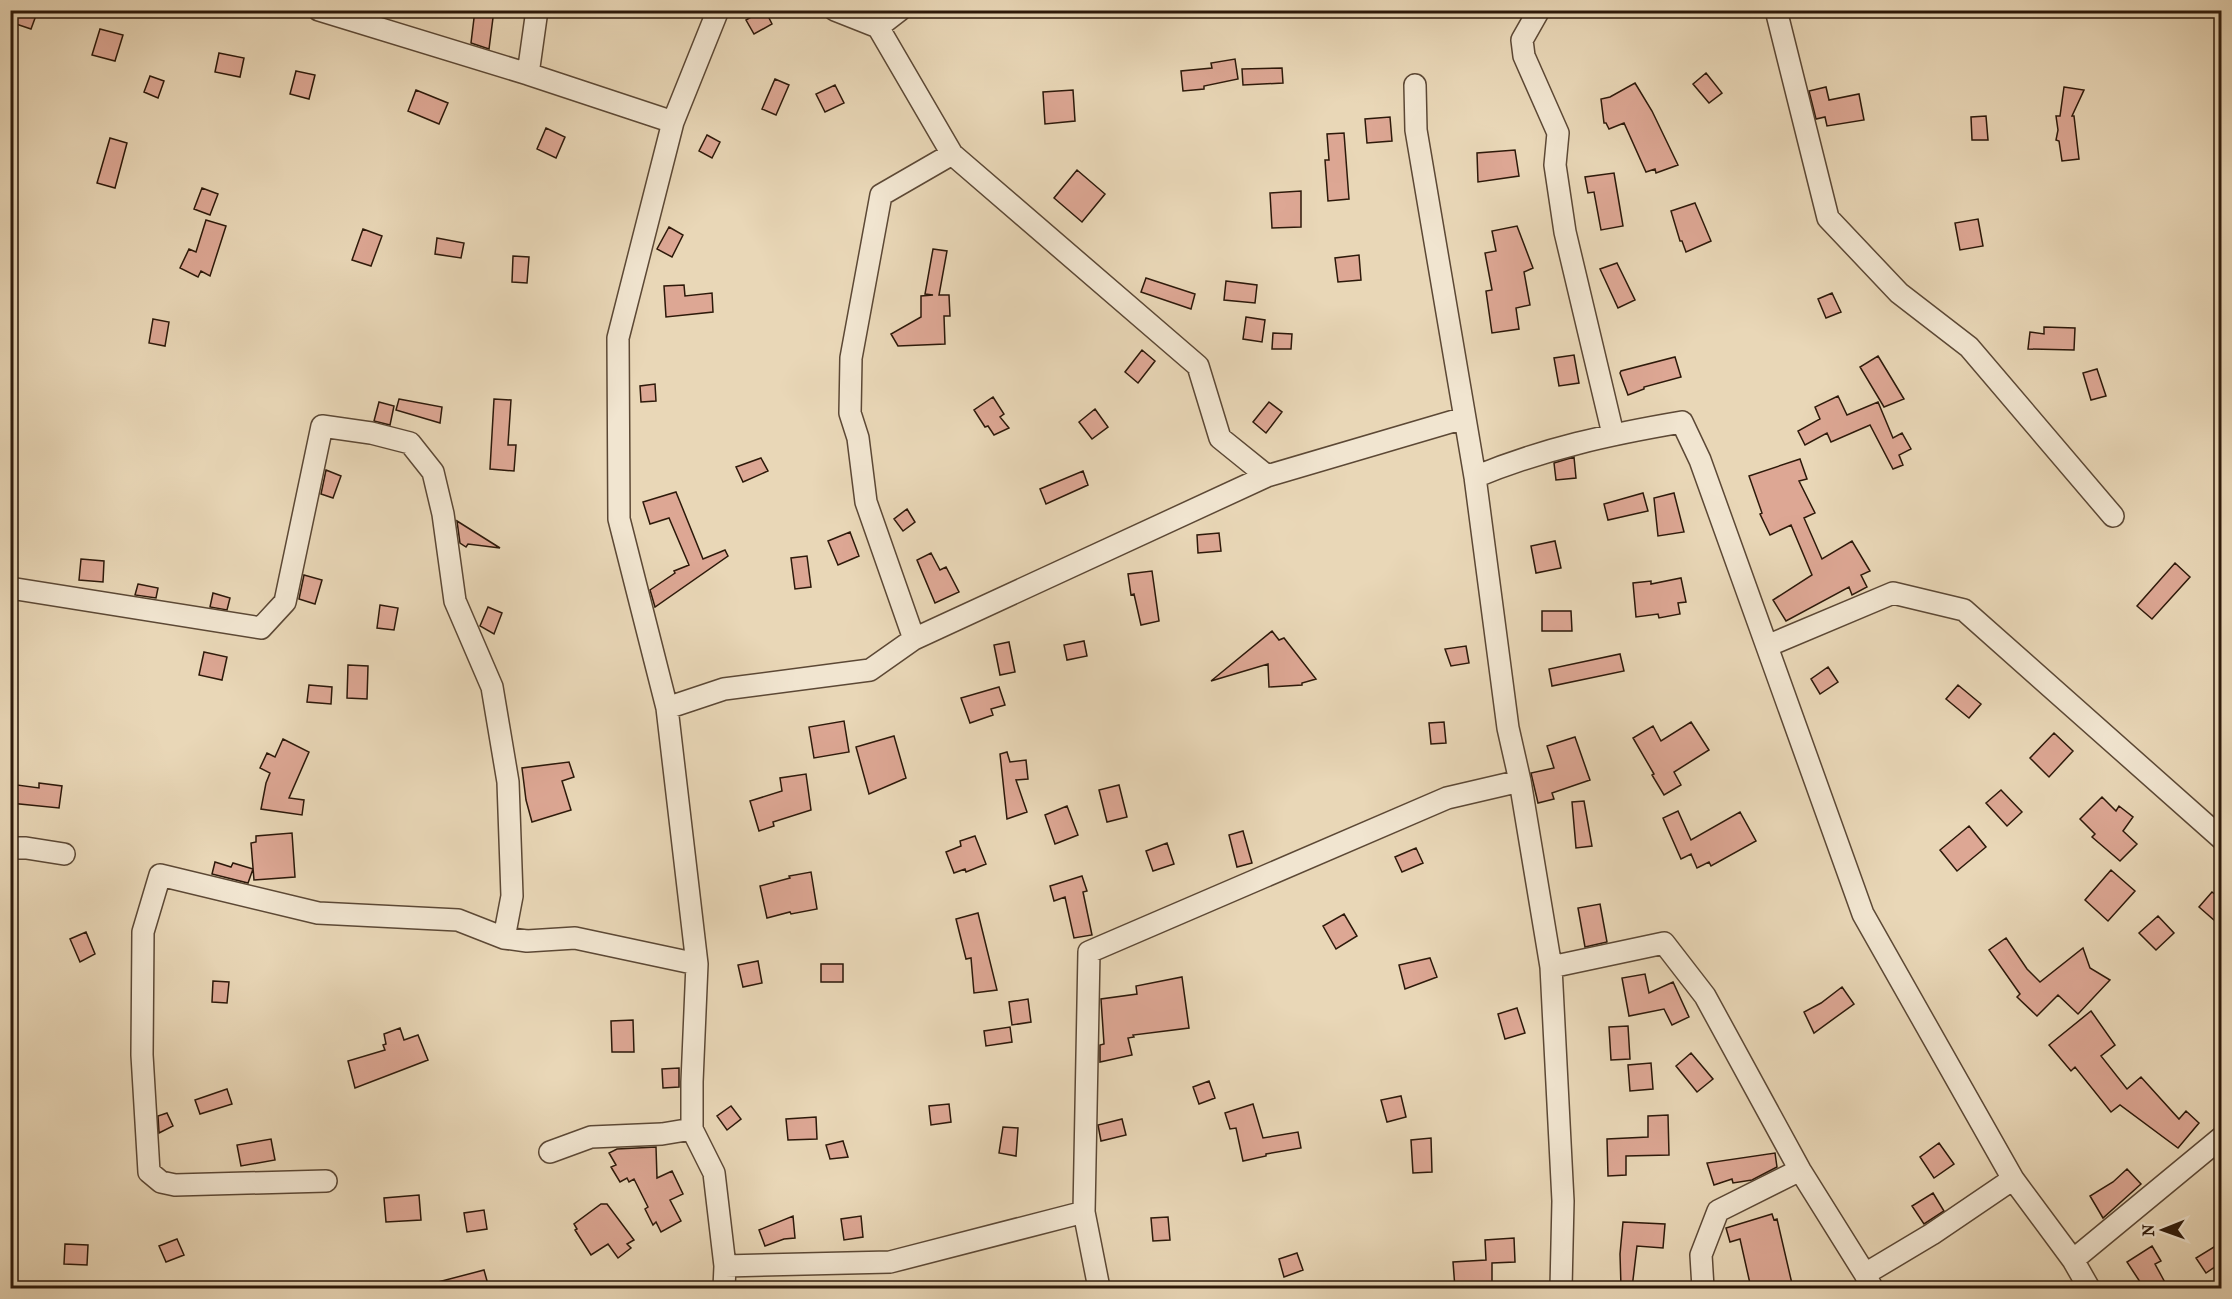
<svg xmlns="http://www.w3.org/2000/svg" width="2232" height="1299" viewBox="0 0 2232 1299" font-family="'IM FELL French Canon',serif">
<style>
.building{fill:#dda794;stroke:#2d190a;stroke-width:1.5}
.lines{fill:none;stroke-linecap:round;stroke-linejoin:round}
.minor-casing{stroke:#5c4835;stroke-width:24}
.minor{stroke:#f1e5d0;stroke-width:21}
</style>
<rect width="100%" height="100%" fill="#e9d7b7"/>
<filter id="stains"><feTurbulence type="fractalNoise" baseFrequency=".00333" numOctaves="4"/><feColorMatrix values="0 0 0 0 .2 0 0 0 0 .09 0 0 0 0 .02 0 0 0 .5 -.17"/></filter>
<radialGradient id="worn" r=".72"><stop offset=".6" stop-color="#630" stop-opacity="0"/><stop offset="1" stop-color="#630" stop-opacity=".3"/></radialGradient>
<!-- building -->
<path class="building" d="M10,10H38L31,29L10,22Z
M475,10H494L489,49L471,43Z
M763,10H765L772,24L754,34L746,20Z
M100,29L123,35L115,61L92,55Z
M219,53L244,58L240,77L215,72Z
M1235,59L1238,79L1204,86V89L1183,91L1181,71L1212,68L1211,63Z
M1282,68L1283,83L1243,85L1242,69Z
M296,71L315,75L309,99L290,94Z
M1706,73L1722,93L1709,103L1693,84Z
M150,76L164,81L158,98L144,92Z
M775,79L789,85L776,115L762,109Z
M1635,83L1652,111L1678,165L1656,173L1655,169L1646,172L1624,123L1609,129L1606,123H1604L1601,99L1610,97Z
M835,85L844,103L825,112L816,94Z
M1826,87L1829,100L1859,94L1864,120L1827,126L1825,117L1816,119L1809,91Z
M2064,87L2084,90L2072,116H2074L2079,159L2062,161L2059,141L2056,140L2058,130L2056,116H2060Z
M416,90L448,103L439,124L408,111Z
M1073,90L1075,121L1045,124L1043,92Z
M1986,116L1988,140H1972L1971,117Z
M1390,117L1392,141L1367,143L1365,119Z
M546,128L565,137L556,158L537,149Z
M1344,133L1349,199L1328,201L1325,160H1329L1327,134Z
M707,135L720,142L712,158L699,151Z
M110,138L127,143L115,188L97,183Z
M1515,150L1519,176L1478,182L1477,153Z
M1077,170L1105,194L1082,222L1054,198Z
M1614,173L1623,226L1601,230L1594,192L1588,193L1585,177Z
M202,188L218,194L210,215L194,209Z
M1301,191V227L1272,228L1270,193Z
M1695,203L1711,241L1686,252L1682,241H1680L1671,211Z
M1978,219L1983,246L1960,250L1955,223Z
M206,220L226,226L210,276L201,271L198,277L180,268L189,249L196,252Z
M1517,226L1533,268L1524,272L1530,305L1516,308L1519,329L1492,333L1486,291L1492,290L1485,253L1496,251L1492,231Z
M669,227L683,235L672,257L657,249Z
M363,229L382,236L371,266L352,260Z
M437,238L464,243L461,258L435,254Z
M933,249L947,251L939,295H949L950,316H944L945,344L898,346L891,334L921,317V296L933,295L925,294Z
M1359,255L1361,280L1338,282L1335,258Z
M513,256L529,257L527,283L512,282Z
M1617,263L1635,300L1618,308L1600,269Z
M1146,278L1195,294L1191,309L1141,292Z
M1226,281L1257,285L1255,303L1224,300Z
M684,285L685,296L712,293L713,312L666,317L664,286Z
M1832,293L1841,312L1826,318L1818,299Z
M1246,317L1265,320L1262,342L1243,339Z
M153,319L169,322L165,346L149,343Z
M2044,327L2075,328L2074,350L2028,349L2030,332L2044,334Z
M1273,333L1292,334L1291,349H1272Z
M1142,350L1155,361L1138,383L1125,372Z
M1574,355L1579,383L1559,386L1554,358Z
M1878,356L1904,399L1884,407L1860,367Z
M1675,357L1681,377L1644,387V389L1628,395L1620,373L1621,371Z
M2097,369L2106,396L2091,400L2083,373Z
M655,384L656,401L641,402L640,386Z
M1838,396L1847,415L1878,402L1893,438L1902,433L1911,449L1899,455L1903,465L1893,469L1870,425L1831,442L1827,433L1805,445L1798,431L1820,419L1815,407Z
M993,397L1004,414L1000,417L1009,428L994,435L988,426L985,427L974,410Z
M399,399L442,407L440,423L396,410Z
M494,399L511,400L508,445H516L514,471L490,469Z
M379,402L394,406L390,425L374,421Z
M1269,402L1282,412L1266,433L1253,422Z
M1095,409L1108,427L1092,439L1079,422Z
M1574,457L1576,478L1556,480L1554,463Z
M761,458L768,471L743,482L736,467Z
M1800,459L1807,479L1799,481L1815,513L1804,518L1822,559L1852,541L1870,571L1861,575L1867,587L1852,595L1849,587L1786,621L1773,600L1812,575L1791,525L1770,535L1760,514L1762,513L1749,476Z
M326,470L341,476L333,498L321,494Z
M1083,471L1088,485L1046,504L1040,489Z
M676,492L703,559L725,550L728,556L655,607L650,590L675,573L674,571L689,565L669,518L650,524L643,502Z
M1643,493L1648,511L1608,520L1604,504Z
M1674,493L1684,532L1658,536L1654,498Z
M907,509L915,522L903,531L894,519Z
M457,521L500,548L468,544L466,547L460,543Z
M850,532L859,556L838,565L828,541Z
M1219,533L1221,551L1198,553L1197,535Z
M1555,541L1561,568L1536,573L1531,546Z
M931,553L940,570L946,567L959,592L935,603L917,560Z
M807,556L811,587L795,589L791,558Z
M81,559L104,561L103,582L79,580Z
M2175,563L2190,577L2152,619L2137,606Z
M1152,571L1159,621L1141,625L1134,594L1131,595L1128,574Z
M304,575L322,580L315,604L299,599Z
M1681,578L1686,602L1678,603L1680,614L1659,618L1658,614L1636,617L1633,583L1651,581V584Z
M138,584L158,588L156,598L135,595Z
M213,593L230,598L227,610L210,607Z
M380,605L398,608L394,630L377,628Z
M488,607L502,613L494,634L480,626Z
M1542,611H1571L1572,631H1542Z
M1272,631L1279,640L1284,638L1316,679L1302,683V685L1269,687L1268,664L1211,681Z
M1084,641L1087,656L1067,660L1064,645Z
M1009,642L1015,672L1000,675L994,645Z
M1466,646L1469,663L1451,666L1445,649Z
M204,652L227,657L222,680L199,675Z
M1620,654L1624,671L1552,686L1549,669Z
M348,665L368,666L367,699L347,698Z
M1828,667L1838,682L1820,694L1811,679Z
M309,685L332,687L331,704L307,702Z
M1958,685L1981,704L1969,718L1946,699Z
M999,687L1005,705L991,709L993,715L970,723L961,698Z
M844,721L849,752L814,758L809,727Z
M1444,722L1446,743L1431,744L1429,723Z
M1691,722L1709,750L1674,772L1681,785L1664,795L1652,775L1654,774L1633,738L1653,726L1661,741Z
M2054,733L2073,751L2049,777L2030,758Z
M894,736L906,778L869,794L856,747Z
M1575,737L1590,780L1552,793L1554,799L1538,803L1531,773L1554,768L1547,746Z
M283,739L309,752L289,798L304,800L302,815L261,809L266,783L270,773L260,768L267,753L275,757Z
M1007,752L1010,762L1026,760L1028,779L1016,780L1027,812L1007,819L1000,754Z
M569,762L574,777L562,781L571,810L532,822L526,800L522,768Z
M806,774L811,810L773,822L774,826L759,831L750,801L782,791L780,778Z
M39,783L62,786L59,808L10,803V784L39,788Z
M1119,785L1127,817L1107,822L1099,790Z
M2001,790L2022,812L2007,826L1986,803Z
M2102,797L2116,811L2119,806L2133,817L2123,831L2137,844L2120,861L2092,837L2095,834L2080,819Z
M1584,801L1592,846L1576,848L1572,802Z
M1067,806L1078,835L1055,844L1045,815Z
M1678,811L1691,840L1740,812L1756,841L1711,866L1709,862L1697,868L1691,854L1681,859L1663,818Z
M1969,826L1986,847L1957,871L1940,850Z
M1243,831L1252,863L1237,867L1229,835Z
M292,833L295,877L254,880L251,843L256,842V836Z
M975,836L986,864L966,872L965,869L954,873L946,852L961,846L960,841Z
M1167,843L1174,864L1153,871L1146,851Z
M1416,848L1423,863L1402,872L1395,857Z
M215,862L231,867L233,863L253,869L248,883L212,874Z
M2111,870L2135,891L2108,921L2085,900Z
M811,872L817,909L791,914L790,912L767,918L760,886L790,878L789,876Z
M1082,876L1087,891L1083,892L1092,935L1074,938L1065,897L1054,901L1050,886Z
M2212,892L2222,900V927L2199,907Z
M1600,904L1607,942L1585,947L1578,908Z
M978,913L997,990L974,993L971,958L966,959L956,919Z
M1344,914L1357,936L1336,949L1323,926Z
M2158,916L2174,933L2156,950L2139,933Z
M86,932L95,954L80,962L70,939Z
M2006,938L2027,969L2040,982L2083,948L2090,968L2110,980L2078,1014L2058,995L2037,1016L2017,997L2020,994L1989,950Z
M1430,958L1437,977L1405,989L1399,965Z
M758,961L762,983L743,987L738,965Z
M821,964H843V982H821Z
M1645,974L1649,993L1673,982L1689,1017L1672,1025L1664,1009L1629,1016L1622,978Z
M1182,977L1189,1028L1133,1035L1134,1037L1128,1038L1132,1055L1100,1062V1045L1104,1044L1101,999L1137,994L1136,986Z
M213,981L229,982L227,1003L212,1002Z
M1842,987L1854,1004L1814,1033L1804,1012L1821,1003Z
M1028,999L1031,1022L1012,1025L1009,1002Z
M1517,1008L1525,1033L1505,1039L1498,1014Z
M2091,1011L2115,1045L2101,1056L2127,1089L2141,1077L2179,1119L2186,1111L2199,1123L2178,1148L2120,1105L2111,1112L2075,1067L2071,1071L2049,1045Z
M633,1020L634,1052H612L611,1021Z
M1628,1026L1630,1059L1611,1060L1609,1027Z
M1010,1027L1012,1042L986,1046L984,1031Z
M400,1028L404,1040L418,1035L428,1060L355,1088L348,1061L385,1050L383,1045L386,1044L384,1034Z
M1691,1053L1713,1079L1697,1092L1676,1066Z
M1651,1063L1653,1089L1630,1091L1628,1065Z
M679,1068V1087L663,1088L662,1069Z
M1209,1081L1215,1098L1199,1104L1193,1087Z
M227,1089L232,1104L200,1114L195,1100Z
M1401,1096L1406,1117L1387,1122L1381,1100Z
M949,1104L951,1122L931,1125L929,1106Z
M1253,1104L1263,1138L1298,1132L1301,1148L1266,1154V1156L1243,1161L1236,1128L1230,1129L1225,1113Z
M731,1106L741,1119L727,1130L717,1116Z
M167,1113L173,1126L159,1133L158,1116Z
M1668,1115L1669,1155L1626,1156V1175L1608,1176L1607,1139L1648,1137V1116Z
M816,1117L817,1139L788,1140L786,1119Z
M1122,1119L1126,1135L1101,1141L1098,1125Z
M1003,1127L1018,1128L1016,1156L999,1153Z
M1431,1138L1432,1172L1413,1173L1411,1140Z
M271,1139L275,1160L241,1166L237,1145Z
M843,1141L848,1157L830,1159L826,1145Z
M1939,1143L1954,1164L1934,1178L1920,1157Z
M656,1147L657,1178L672,1171L683,1194L670,1200L681,1221L661,1232L656,1222L653,1225L645,1209L648,1207L634,1179L629,1182L627,1178L620,1182L611,1167L616,1165L609,1153L617,1149Z
M1775,1153L1777,1167L1752,1180L1733,1183L1732,1179L1714,1185L1707,1163Z
M2127,1169L2141,1184L2103,1218L2090,1196L2113,1182Z
M1933,1193L1944,1211L1924,1224L1912,1206Z
M419,1195L421,1220L386,1222L384,1198Z
M601,1204H607L634,1240L627,1244L631,1248L618,1258L608,1244L591,1255L575,1230L577,1229L574,1224Z
M484,1210L487,1229L467,1232L464,1213Z
M1772,1214L1774,1220L1777,1219L1793,1288H1751L1740,1239L1730,1242L1726,1228Z
M793,1216L795,1238L784,1239L765,1246L759,1230Z
M861,1216L863,1237L844,1240L841,1219Z
M1168,1217L1170,1240L1153,1241L1151,1218Z
M1623,1222L1665,1224L1663,1248L1637,1246L1632,1288L1621,1287L1620,1254Z
M1514,1238L1515,1262L1492,1263V1288H1455L1453,1262L1486,1260L1485,1240Z
M177,1239L184,1255L166,1262L159,1246Z
M2222,1242V1262L2206,1273L2196,1258Z
M65,1244L88,1245L87,1265L64,1264Z
M2152,1246L2161,1261L2155,1264L2168,1288H2144L2127,1262Z
M1297,1253L1303,1270L1284,1277L1279,1259Z
M484,1270L489,1288H435L434,1283Z"/>
<g class="lines">
<!-- minor casing -->
<g class="minor-casing">
<path id="minor" d="M319,10L528,74L673,122
M718,10L673,122L618,338L619,519L667,708L697,964L692,1082V1129L714,1173L725,1266L724,1288
M835,10L878,27L952,154L1198,366L1220,438L1267,476
M1539,10L1522,40L1524,56L1558,133L1555,165L1565,232L1613,434
M1776,10L1828,218L1899,293L1969,347L2113,516
M878,27L900,10
M528,74L537,10
M1415,85L1416,130L1475,477L1508,728L1520,781L1551,967L1563,1201L1561,1288
M1475,477C1542,449 1611,434 1682,422L1700,460L1863,914L2013,1179L2073,1260L2089,1288
M10,588L261,628L285,602L322,426L371,433L410,443L433,472L443,514L455,601L492,687L508,782L512,896L504,938
M914,639L866,502L858,438L850,413L851,358L881,195L952,154
M1767,646L1893,593L1964,610L2222,839
M667,708L724,689L870,670L914,639L1267,476L1464,418
M10,848H26L64,854
M1551,967L1664,943L1705,996L1800,1170L1865,1274L1872,1288
M550,1152L591,1137L662,1134L692,1129
M326,1181L175,1185L161,1182L149,1172L142,1055L143,932L160,875L318,913L458,920L504,938L527,941L575,938L697,964
M2073,1260L2222,1137
M725,1266L890,1262L1084,1212
M1865,1274L1932,1234L2013,1179
M1099,1288L1084,1212L1089,952L1447,798L1520,781
M1703,1288L1701,1255L1718,1211L1800,1170"/>
</g>
<!-- minor -->
<use href="#minor" class="minor"/>
</g>
<!-- margin -->
<rect width="2232" height="1299" fill="none" stroke="#e9d7b7" stroke-width="36"/>
<rect x="12" y="12" width="2208" height="1275" fill="none" stroke="#2d190a" stroke-width="3"/>
<rect x="18" y="18" width="2196" height="1263" fill="none" stroke="#2d190a" stroke-width="1.5"/>
<!-- north arrow -->
<g transform="translate(2163 1230) rotate(269)" stroke="#f1e5d0" stroke-width="4.5" paint-order="stroke">
<path d="M0-4.5L10 22L0 15L-10 22Z" fill="#2d190a"/>
<text y="-9" font-size="16" font-weight="bold" text-anchor="middle" fill="#2d190a">N</text>
</g>
<rect width="100%" height="100%" filter="url(#stains)"/>
<rect width="100%" height="100%" fill="url(#worn)"/>
</svg>
